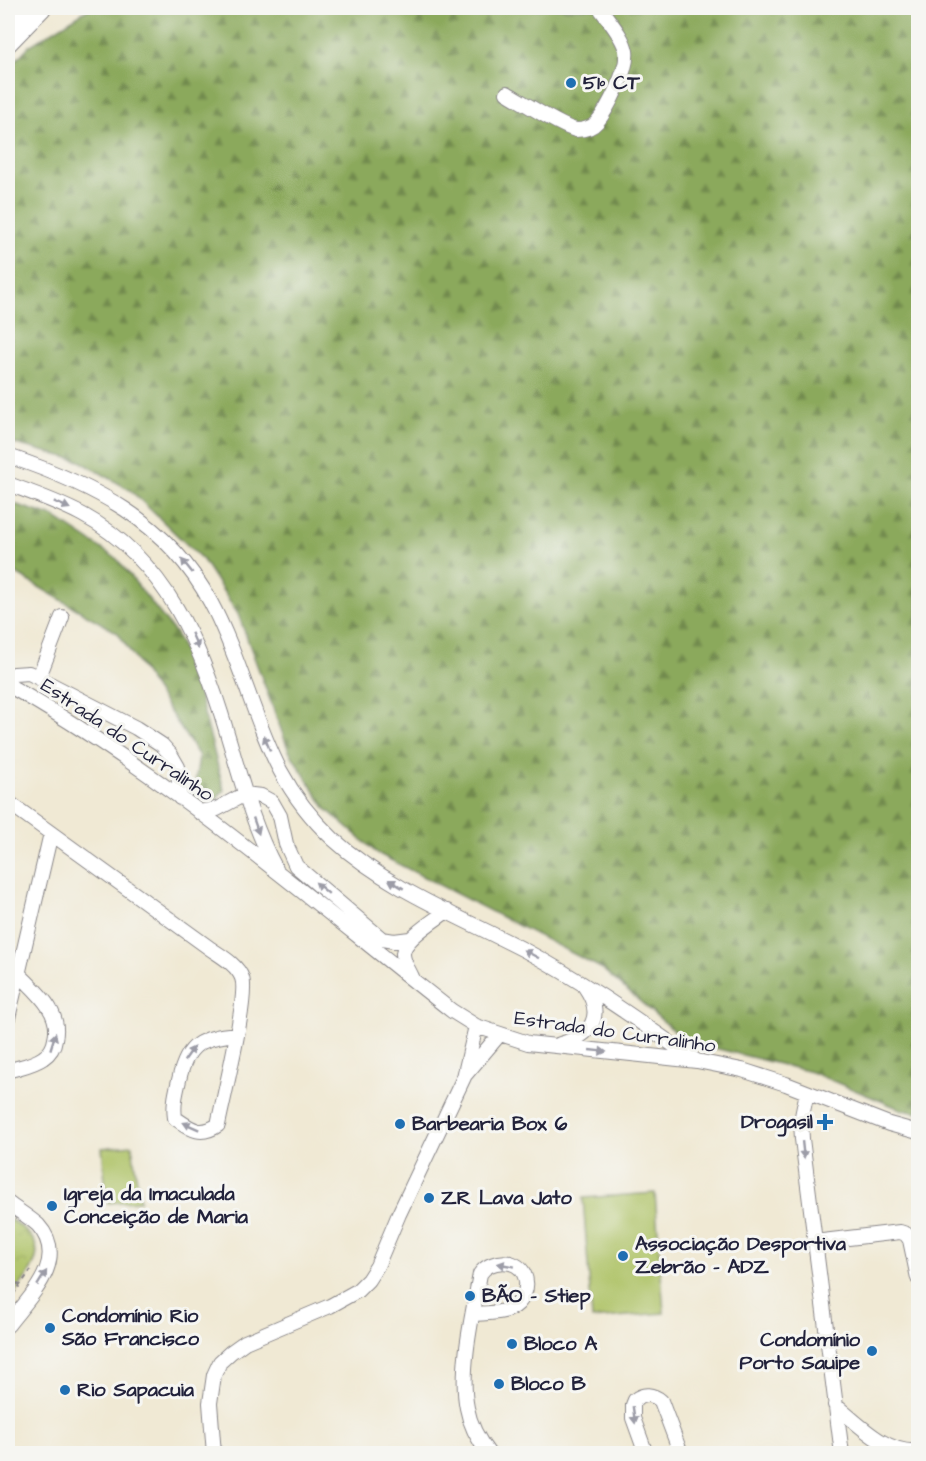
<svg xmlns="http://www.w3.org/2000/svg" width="926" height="1461" viewBox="0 0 926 1461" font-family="'Architects Daughter',sans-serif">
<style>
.grass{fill:#afc368;stroke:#687252;stroke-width:1.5}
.forest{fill:url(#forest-firs);stroke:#56664c;stroke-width:1.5}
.park{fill:url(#park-crowns);stroke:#687252;stroke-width:1.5}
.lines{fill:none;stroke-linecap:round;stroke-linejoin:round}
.minor-casing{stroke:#898688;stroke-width:16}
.major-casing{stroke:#898688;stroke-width:20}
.highway-casing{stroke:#898688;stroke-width:22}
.path{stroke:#898688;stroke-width:2;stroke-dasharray:4.5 4.5;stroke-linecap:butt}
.minor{stroke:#fff;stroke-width:14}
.major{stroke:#fff;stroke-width:18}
.highway{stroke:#fff;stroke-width:20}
.oneway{fill:#9c9ca7}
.poi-dot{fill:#1f6fb2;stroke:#f6f6f2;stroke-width:2}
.labels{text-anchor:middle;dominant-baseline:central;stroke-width:6;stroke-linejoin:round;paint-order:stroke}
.poi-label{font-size:20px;font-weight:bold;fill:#22223b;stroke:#f6f6f2;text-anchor:start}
.street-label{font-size:20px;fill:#22223b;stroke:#f6f6f2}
</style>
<defs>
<pattern id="forest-firs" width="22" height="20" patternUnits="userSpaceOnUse" patternTransform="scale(1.5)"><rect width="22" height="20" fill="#8ba95c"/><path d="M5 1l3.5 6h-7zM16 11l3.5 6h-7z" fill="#71894d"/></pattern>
<pattern id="park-crowns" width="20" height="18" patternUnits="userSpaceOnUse" patternTransform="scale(1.5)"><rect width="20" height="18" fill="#afc368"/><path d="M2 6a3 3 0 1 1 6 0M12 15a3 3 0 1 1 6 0" fill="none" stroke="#96a75b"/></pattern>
</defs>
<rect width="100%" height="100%" fill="#f6f6f2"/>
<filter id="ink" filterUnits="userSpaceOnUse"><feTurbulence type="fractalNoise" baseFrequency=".0167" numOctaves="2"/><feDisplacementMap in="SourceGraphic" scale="12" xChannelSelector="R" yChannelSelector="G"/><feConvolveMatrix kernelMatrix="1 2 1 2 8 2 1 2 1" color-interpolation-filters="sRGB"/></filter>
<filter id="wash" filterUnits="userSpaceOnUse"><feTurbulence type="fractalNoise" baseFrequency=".008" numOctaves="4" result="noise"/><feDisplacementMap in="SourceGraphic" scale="24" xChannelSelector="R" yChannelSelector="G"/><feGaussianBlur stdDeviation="1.35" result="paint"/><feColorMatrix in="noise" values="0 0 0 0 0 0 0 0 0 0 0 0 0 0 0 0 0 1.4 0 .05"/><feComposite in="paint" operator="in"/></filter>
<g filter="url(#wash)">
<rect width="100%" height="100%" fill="#f0e9d4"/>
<!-- grass -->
<path class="grass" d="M132,1145L140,1201L107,1203L102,1148Z
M655,1193L664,1313L592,1319L583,1198Z"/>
<!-- forest -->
<path class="forest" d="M90,8H918V1113L903,1110L811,1072L686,1041L601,968L377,853L326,809L289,751L238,614L203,560L130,490L80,461L8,442V69L29,46Z
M8,502L54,517L117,559L176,634L193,671L224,790L212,804L193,797L199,756L118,633L8,569Z"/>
<!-- park -->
<path class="park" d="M8,1218C57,1247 34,1266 8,1302Z"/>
</g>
<g filter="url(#ink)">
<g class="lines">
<!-- minor casing -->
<g class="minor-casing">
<path id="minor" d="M507,93C521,101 563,128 576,130C584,130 592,128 597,122C608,109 629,68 626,51C623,36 608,20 600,8
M8,456C92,484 168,521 211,603C226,631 237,662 248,692C269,751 285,794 333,839C388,889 461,917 526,951C586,983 640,1022 695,1060
M8,484C33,493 59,502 83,515C166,560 202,647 227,733C241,779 253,827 276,869
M39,677L62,617
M8,679L14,674L29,673L136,728L162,745L171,755L178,767L180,798
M8,685C168,775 308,898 452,1011L476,1026L528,1043L697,1061L742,1070L786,1084L889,1124L918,1132
M8,802L208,947C219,955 237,964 242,978C249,996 223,1099 218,1125C200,1137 191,1129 175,1118C173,1104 176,1093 179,1080C187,1043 201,1038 236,1034
M199,812L217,809L245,794L261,796L272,802L280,816L286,844L296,866L382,939L394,941L410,939
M412,977C409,970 403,962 403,954C403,939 435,920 447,911
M8,1018L51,833
M560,1044C592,1036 605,1016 585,987
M8,1071C19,1067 33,1065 43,1058C49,1054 54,1047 55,1039C62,1011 35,991 18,973
M465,1075L499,1035
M807,1092L801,1121L802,1139L842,1454
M8,1203C17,1210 29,1217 38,1225C70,1260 29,1297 8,1325
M814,1242L900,1232L906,1234L910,1240L918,1278
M473,1314C485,1313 499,1314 510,1309C523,1303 530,1287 524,1274C516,1257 489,1260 480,1274C473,1312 459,1370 467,1408C470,1425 478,1440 489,1454
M835,1405C859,1424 885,1454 918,1451
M214,1454L210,1403L214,1375L220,1362L231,1352L245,1342L330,1306L357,1291L368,1280L377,1266L399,1214L464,1077L476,1026
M646,1454L633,1418V1405L635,1400C643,1393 653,1394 661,1401L681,1454"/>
</g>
<!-- major casing -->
<g class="major-casing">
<path id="major" d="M8,43L42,8"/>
</g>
<!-- highway casing -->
<g class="highway-casing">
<path id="highway" d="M8,21L35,8"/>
</g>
<!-- path -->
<path class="path" d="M8,1278L20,1285
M8,1302L31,1270"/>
<!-- minor -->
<use href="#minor" class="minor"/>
<!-- major -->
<use href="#major" class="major"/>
<!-- highway -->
<use href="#highway" class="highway"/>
</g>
<!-- one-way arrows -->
<defs><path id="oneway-solid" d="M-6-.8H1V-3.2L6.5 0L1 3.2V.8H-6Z" transform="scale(1.5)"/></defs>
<g class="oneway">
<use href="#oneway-solid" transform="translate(62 505) rotate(24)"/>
<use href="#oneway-solid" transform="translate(187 566) rotate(-129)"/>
<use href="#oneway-solid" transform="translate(195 641) rotate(66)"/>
<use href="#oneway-solid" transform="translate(267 743) rotate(-112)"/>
<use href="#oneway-solid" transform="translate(256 826) rotate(71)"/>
<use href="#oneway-solid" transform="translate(396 884) rotate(-149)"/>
<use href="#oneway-solid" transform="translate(322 888) rotate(-139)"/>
<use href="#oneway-solid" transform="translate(531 954) rotate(-152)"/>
<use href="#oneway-solid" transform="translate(53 1041) rotate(-73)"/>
<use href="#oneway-solid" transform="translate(598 1051) rotate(6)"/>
<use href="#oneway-solid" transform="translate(189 1054) rotate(-55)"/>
<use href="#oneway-solid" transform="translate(191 1126) rotate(-156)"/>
<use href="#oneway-solid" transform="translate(803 1150) rotate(84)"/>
<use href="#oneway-solid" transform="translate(506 1265) rotate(-170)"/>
<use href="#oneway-solid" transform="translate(42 1278) rotate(-58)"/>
<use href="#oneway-solid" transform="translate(634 1415) rotate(82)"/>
</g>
</g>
<!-- markers -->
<g class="poi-dot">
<circle cx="571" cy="83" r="6"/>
<path d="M822 1113h6v6h6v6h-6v6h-6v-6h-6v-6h6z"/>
<circle cx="400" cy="1124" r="6"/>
<circle cx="429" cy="1198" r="6"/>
<circle cx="52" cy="1206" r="6"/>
<circle cx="623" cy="1256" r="6"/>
<circle cx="470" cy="1296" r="6"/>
<circle cx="50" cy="1328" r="6"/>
<circle cx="512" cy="1344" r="6"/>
<circle cx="872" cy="1351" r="6"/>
<circle cx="499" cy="1384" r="6"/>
<circle cx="65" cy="1390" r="6"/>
</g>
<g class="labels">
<!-- poi labels -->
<g class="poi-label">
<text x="583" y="83">51º CT</text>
<text x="813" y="1122" text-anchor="end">Drogasil</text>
<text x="412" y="1124">Barbearia Box 6</text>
<text x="64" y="1194">Igreja da Imaculada<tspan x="64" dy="23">Conceição de Maria</tspan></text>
<text x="441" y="1198">ZR Lava Jato</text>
<text x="635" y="1244">Associação Desportiva<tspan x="635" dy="23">Zebrão - ADZ</tspan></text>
<text x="482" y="1296">BÃO - Stiep</text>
<text x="62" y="1316">Condomínio Rio<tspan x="62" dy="23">São Francisco</tspan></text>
<text x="860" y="1340" text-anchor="end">Condomínio<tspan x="860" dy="23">Porto Sauipe</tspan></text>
<text x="524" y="1344">Bloco A</text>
<text x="511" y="1384">Bloco B</text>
<text x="77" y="1390">Rio Sapacuia</text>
</g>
<!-- street labels -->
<g class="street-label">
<text transform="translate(127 740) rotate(34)">Estrada do Curralinho</text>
<text transform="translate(615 1032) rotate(8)">Estrada do Curralinho</text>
</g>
</g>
<!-- margin -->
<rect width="926" height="1461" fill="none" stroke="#f6f6f2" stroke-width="30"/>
</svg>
